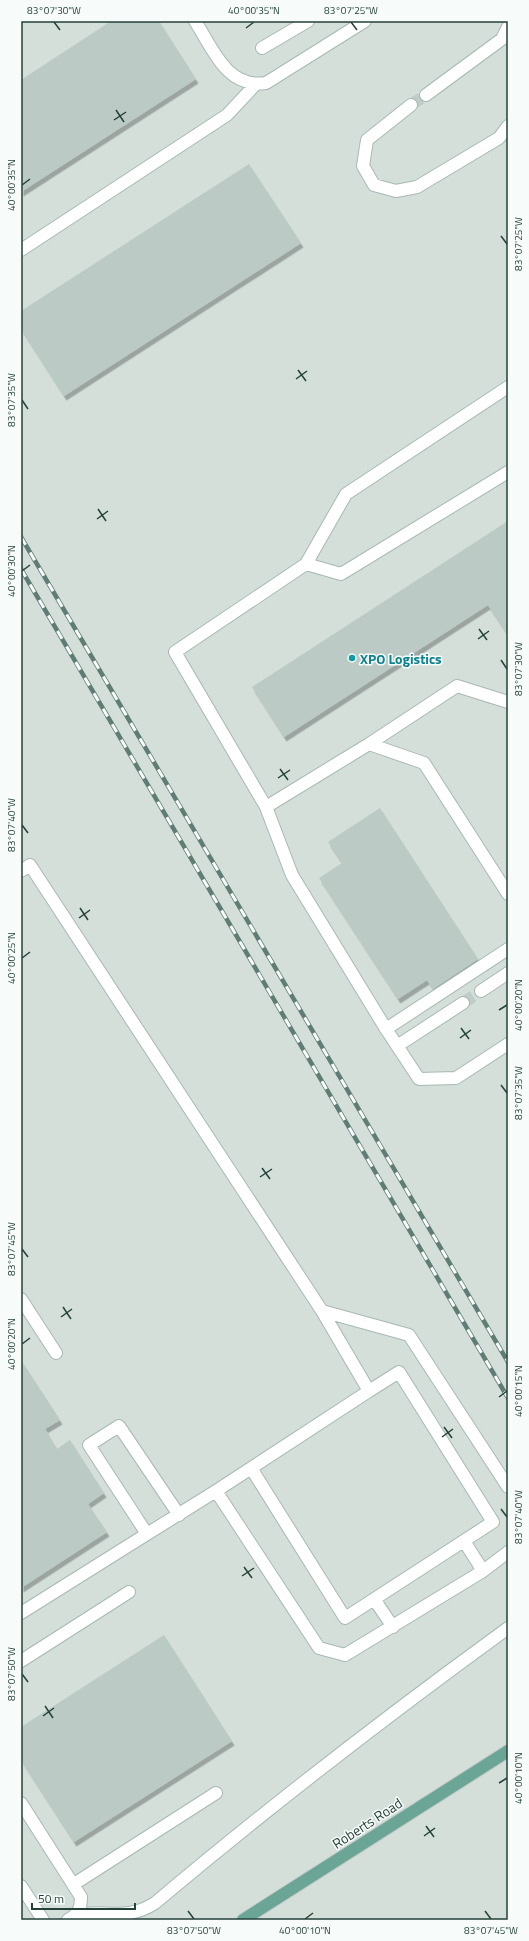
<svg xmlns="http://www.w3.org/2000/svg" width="529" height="1941" viewBox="0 0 529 1941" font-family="'Titillium Web',sans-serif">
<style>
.built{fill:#d4dfda}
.building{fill:#bbcac4;filter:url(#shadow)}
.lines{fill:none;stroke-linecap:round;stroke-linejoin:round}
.minor-tunnel{stroke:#bfccc8;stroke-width:12;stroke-dasharray:12 6;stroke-linecap:butt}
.minor-casing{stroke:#a8b8b2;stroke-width:14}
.major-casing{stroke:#c2cac8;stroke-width:14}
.minor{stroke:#fff;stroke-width:12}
.major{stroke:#6aa596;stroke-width:12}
.rail-casing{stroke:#5f7d75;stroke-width:4.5}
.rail{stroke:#f7fbf9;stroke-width:3;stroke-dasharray:9;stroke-linecap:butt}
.ticks{fill:none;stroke:#24423a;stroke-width:1.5}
.culture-dot{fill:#0f9aa8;stroke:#f7fbf9;stroke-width:1.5}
.labels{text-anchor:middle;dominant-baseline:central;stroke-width:3;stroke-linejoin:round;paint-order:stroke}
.culture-label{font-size:14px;font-weight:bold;fill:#0d838f;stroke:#f7fbf9;text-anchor:start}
.street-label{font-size:14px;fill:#24423a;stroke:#f7fbf9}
.neatline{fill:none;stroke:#24423a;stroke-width:1.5}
.ticks-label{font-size:10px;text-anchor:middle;fill:#24423a}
</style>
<defs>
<filter id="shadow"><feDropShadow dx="2.5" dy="4.5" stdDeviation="0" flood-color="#0004"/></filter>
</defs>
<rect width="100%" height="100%" fill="#e6efeb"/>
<!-- built -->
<path class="built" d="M21,21H508V1920H21Z"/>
<!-- building -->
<path class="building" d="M111,21H159L196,79L21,192V80Z
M249,164L301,243L64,396L21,329V311Z
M508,521V635L488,605L284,737L252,687Z
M380,808L478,959L433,989L427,980L398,999L319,878L342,863L328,842Z
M21,1360L60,1420L45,1429L57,1449L70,1440L104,1493L88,1504L107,1532L21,1588Z
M164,1635L232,1741L74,1842L21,1760V1727Z"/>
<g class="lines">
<!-- minor-tunnel -->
<path class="minor-tunnel" d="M411,105L426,95
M463,1003L481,991"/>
<!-- minor casing -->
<g class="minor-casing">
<path id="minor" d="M195,21C213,49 227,89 266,83L365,21
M262,48L308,21
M426,95L502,39L508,27
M411,105L367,140L363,166L374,185L396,191L417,187L499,138L508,126
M21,250L227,115L255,85
M508,387L346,494L306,564L175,652L266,807L369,744L424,763L508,894
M306,564L341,574L508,472
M369,744L457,686L508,702
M266,807L292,875L386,1029L419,1079L456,1078L508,1044
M21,871L30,865L322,1311L409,1335L508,1487
M481,991L508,973
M386,1029L508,949
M397,1046L463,1003
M21,1299L56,1353
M251,1468L345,1618L493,1522L399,1372L369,1391
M216,1491L319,1648L345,1655L483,1571L508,1552
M147,1534L216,1491L369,1391L322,1311
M464,1541L483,1571
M374,1599L393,1627
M21,1613L147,1534L89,1445L119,1426L179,1515
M21,1661L129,1592
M21,1803L81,1897C81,1909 78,1914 68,1920
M74,1884L216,1793
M21,1886L43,1920
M76,1915C107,1909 125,1922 155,1903C269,1807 387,1716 508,1628"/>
</g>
<!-- major casing -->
<g class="major-casing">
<path id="major" d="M243,1920L508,1751"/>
</g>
<!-- minor -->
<use href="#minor" class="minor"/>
<!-- major -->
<use href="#major" class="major"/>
<!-- rail casing -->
<g class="rail-casing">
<path id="rail" d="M21,537L508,1362
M21,569L508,1398"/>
</g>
<!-- rail -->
<use href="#rail" class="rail"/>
</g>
<!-- ticks -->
<path class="ticks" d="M54,22L60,30M351,22L357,30M246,28L254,22M116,110L124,122M114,120L126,112M22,185L30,179M501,236L507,244M298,370L306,381M296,379L307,371M22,400L28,409M98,509L106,521M97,519L108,511M22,571L30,565M479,629L487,640M478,639L489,631M501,660L507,669M280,769L288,780M278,778L290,770M22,825L28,833M80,908L88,920M79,918L90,910M22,958L30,952M499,1010L507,1005M461,1028L469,1039M460,1038L471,1030M501,1085L507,1093M262,1168L270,1179M260,1177L272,1169M22,1249L28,1257M63,1307L71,1319M61,1317L72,1309M22,1344L30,1338M499,1397L507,1391M444,1427L452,1438M442,1437L453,1429M501,1509L507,1517M244,1567L252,1578M242,1576L254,1568M22,1674L28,1682M45,1706L53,1718M43,1716L54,1708M499,1783L507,1778M426,1826L434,1837M424,1836L435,1828M188,1911L194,1919M485,1911L491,1919M305,1919L313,1913"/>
<!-- markers -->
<circle class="culture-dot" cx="352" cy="658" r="4"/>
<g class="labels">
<!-- culture labels -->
<g class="culture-label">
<text x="360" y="658">XPO Logistics</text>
</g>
<!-- street labels -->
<g class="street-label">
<text transform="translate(367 1823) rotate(-33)">Roberts Road</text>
</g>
</g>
<!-- border -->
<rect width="529" height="1941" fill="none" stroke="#f7fbf9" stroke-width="44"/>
<!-- scale -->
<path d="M32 1903v6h103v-6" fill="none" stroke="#24423a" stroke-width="2"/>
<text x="38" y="1903" font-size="12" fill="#24423a" stroke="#f7fbf9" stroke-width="3" paint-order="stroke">50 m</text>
<rect x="22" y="22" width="485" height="1897" class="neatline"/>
<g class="ticks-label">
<text x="54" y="14">83°07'30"W</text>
<text x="254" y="14">40°00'35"N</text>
<text x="351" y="14">83°07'25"W</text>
<text transform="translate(11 185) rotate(-90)" y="4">40°00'35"N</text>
<text transform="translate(518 244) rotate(-90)" y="4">83°07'25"W</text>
<text transform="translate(11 400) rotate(-90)" y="4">83°07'35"W</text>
<text transform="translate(11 571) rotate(-90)" y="4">40°00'30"N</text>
<text transform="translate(518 669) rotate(-90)" y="4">83°07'30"W</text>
<text transform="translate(11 825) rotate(-90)" y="4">83°07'40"W</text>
<text transform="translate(11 958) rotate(-90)" y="4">40°00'25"N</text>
<text transform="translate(518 1005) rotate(-90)" y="4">40°00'20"N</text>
<text transform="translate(518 1093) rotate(-90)" y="4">83°07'35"W</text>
<text transform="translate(11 1249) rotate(-90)" y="4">83°07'45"W</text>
<text transform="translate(11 1344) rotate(-90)" y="4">40°00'20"N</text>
<text transform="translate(518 1391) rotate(-90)" y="4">40°00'15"N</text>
<text transform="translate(518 1517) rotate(-90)" y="4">83°07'40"W</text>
<text transform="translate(11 1674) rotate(-90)" y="4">83°07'50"W</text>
<text transform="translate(518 1778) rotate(-90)" y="4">40°00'10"N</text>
<text x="194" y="1934">83°07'50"W</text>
<text x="305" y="1934">40°00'10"N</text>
<text x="491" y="1934">83°07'45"W</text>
</g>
</svg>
